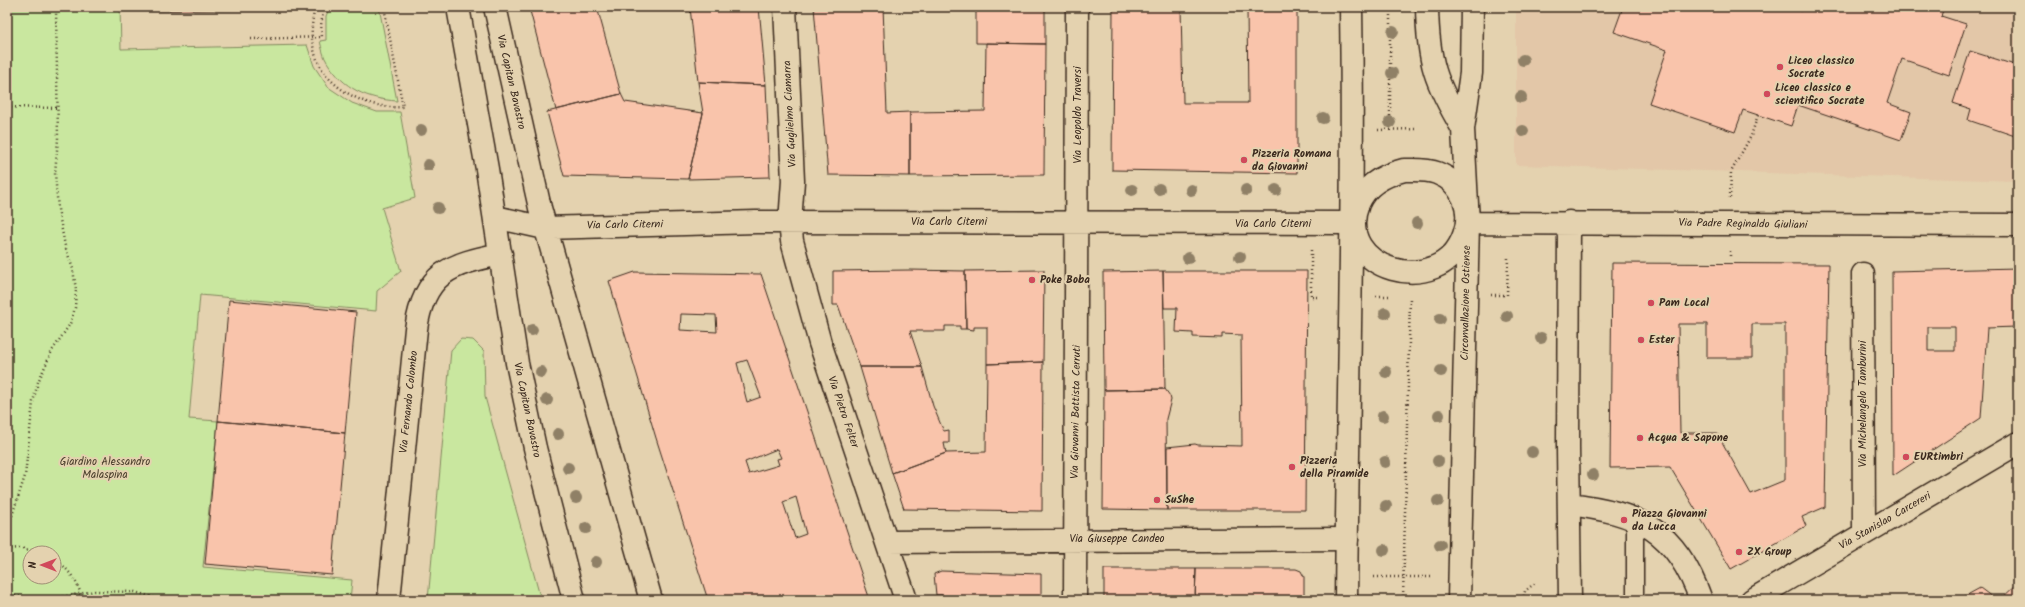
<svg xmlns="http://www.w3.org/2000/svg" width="2025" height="607" viewBox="0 0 2025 607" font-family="Kalam,sans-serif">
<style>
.built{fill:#e3c7a8}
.green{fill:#c9e79f;stroke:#82885e;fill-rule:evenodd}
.building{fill:#f9c4ab;stroke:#3b2a1e;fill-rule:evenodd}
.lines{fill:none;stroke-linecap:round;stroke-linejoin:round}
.service-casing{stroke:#3b2a1e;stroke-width:19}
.minor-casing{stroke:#3b2a1e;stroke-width:25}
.secondary-casing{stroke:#3b2a1e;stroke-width:25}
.path{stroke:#3b2a1e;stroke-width:2.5;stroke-dasharray:1 3;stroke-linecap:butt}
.service{stroke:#e4d2af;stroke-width:16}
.minor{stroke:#e4d2af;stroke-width:22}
.secondary{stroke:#e4d2af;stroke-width:22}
.tree{fill:#8f8066}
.poi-dot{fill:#d1495b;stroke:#e4d2af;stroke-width:1.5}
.labels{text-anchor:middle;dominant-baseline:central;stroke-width:4;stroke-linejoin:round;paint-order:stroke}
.poi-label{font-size:11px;font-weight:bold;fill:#3b2a1e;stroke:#e4d2af;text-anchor:start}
.street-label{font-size:11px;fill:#3b2a1e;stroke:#e4d2af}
.park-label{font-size:11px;fill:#493d2b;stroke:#e4d2af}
</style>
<rect width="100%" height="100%" fill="#e4d2af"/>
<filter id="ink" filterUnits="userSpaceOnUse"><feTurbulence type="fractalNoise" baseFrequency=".025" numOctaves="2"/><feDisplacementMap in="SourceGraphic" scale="8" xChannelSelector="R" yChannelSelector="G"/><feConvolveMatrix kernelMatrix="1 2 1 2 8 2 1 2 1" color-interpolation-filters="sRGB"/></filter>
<g filter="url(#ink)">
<!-- built -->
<path class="built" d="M1516,7H2018V181L1516,165Z"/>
<!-- green -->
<path class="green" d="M7,7H120L121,49L307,45L314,66L328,87L352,103L377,112H400L415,198L382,208L401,271L377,291L376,311L200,295L189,419L218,421L203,567L352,580L350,600H7ZM30,553H54V577H30Z
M330,7H379L397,101C367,99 344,89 327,62C323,56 322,48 320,41L326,40V16Z
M461,339L473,340L484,351L485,397L541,600H428L451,350Z"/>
<!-- building -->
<path class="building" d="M120,7H302V9L120,11Z
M529,7H597L621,94L556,110Z
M690,7H759L766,85L698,82Z
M814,7H883L887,113L910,112V176L828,175Z
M976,7H1045V44L976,43Z
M1113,7H1181L1183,103H1248L1247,7H1297V173L1112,170Z
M1623,7H1789L1802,11L1804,7H1944L1941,16L1966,24L1949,75L1902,59L1887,103L1911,112L1901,140L1798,105L1791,126L1743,110L1735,132L1649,103L1667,50L1614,32Z
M986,43L1045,44L1044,175L910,176V112L985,111Z
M1970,51L2018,66V137L1968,120L1971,109L1953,103Z
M698,82L766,85L770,177L688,179L703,113Z
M621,94L625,102L703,113L688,179L564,176L547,112Z
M1612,263L1829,264L1825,507L1802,517L1806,526L1731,569L1670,467L1610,468ZM1678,324H1707V358H1752V324H1785V480L1751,494L1717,433H1680Z
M2018,268V374L2016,327L1987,328L1981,418L1893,476L1892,271ZM1928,327H1955V351H1928Z
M909,270L965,271L966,329H960V326H945V331H910L922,367H860L838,305H833V271Z
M1044,270L1043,362L987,364V327H974V330L966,329L965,271Z
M1163,271L1165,389L1104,390L1103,272Z
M1163,271H1307L1305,510H1167V447L1195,444L1198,445L1242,446L1241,335L1222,334V338L1193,337V333L1176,332L1177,308H1164Z
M635,272L761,274L870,600H708L656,438L609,281ZM681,314L716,315L717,332L680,330ZM747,360L761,397L747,402L737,363ZM777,449L781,458L777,459L779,465L749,474L745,462ZM796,497L806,534L795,538L783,502Z
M229,300L356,312L345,433L218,421Z
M1043,362L1042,511L904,509L892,473L946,453L986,452L987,364Z
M860,367H922L933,406L941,425L944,431L949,430V443H944L946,453L892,473Z
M1165,389L1170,396L1171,400L1166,419L1167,510L1103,509L1104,390Z
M218,421L345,433L332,575L205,564Z
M1104,569H1196L1195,600H1104Z
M1196,569H1296L1301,571L1304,577V600H1195Z
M941,571L1041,574V600H942V595H936L934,574Z
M2018,583V600H2000Z
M1980,588L1996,600H1958Z"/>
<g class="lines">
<!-- service casing -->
<g class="service-casing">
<path id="service" d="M1635,518V600"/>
</g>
<!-- minor casing -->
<g class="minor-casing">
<path id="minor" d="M458,7L487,169L517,363L535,448L574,600
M495,7L540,208L651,600
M785,7L793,181L790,222L792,241L820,343L906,600
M1404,170C1415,170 1427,169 1437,173C1463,183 1473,210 1464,235C1441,301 1332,270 1358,204C1366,184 1384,175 1404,170Z
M495,217L545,228L756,222L1352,223
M1569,222L1568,447L1570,600
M1468,223L2018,225
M1863,274L1864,533
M1569,504C1639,513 1676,529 1701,600
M887,542L1347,539
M389,600L416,329C424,273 450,264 501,254
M1075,600L1077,7
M1752,600L2018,443"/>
</g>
<!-- secondary casing -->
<g class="secondary-casing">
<path id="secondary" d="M1427,7C1428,62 1435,82 1463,129
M1346,600C1348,402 1354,205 1351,7
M1459,600L1468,223L1463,129L1471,73L1472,7"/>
</g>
<!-- path -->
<path class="path" d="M315,7C312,21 310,35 314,50C322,87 367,110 403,107L384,7
M1390,7V130
M251,39L322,37L321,25L324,7
M7,107L58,108
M1378,130L1416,129
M1730,198L1731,172L1751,136L1758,115
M1311,250V297H1320
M1730,256V249
M1491,295H1507L1508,257
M1376,296H1389
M7,531L25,476L33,402L38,382L52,351L70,324L75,308L76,290L73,269L65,246L58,209L55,173L58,139L56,7
M7,549L20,548L43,553
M54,559C68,567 80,585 82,600
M1374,577H1433
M7,595L30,598H56L95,591L135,592L162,600
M1403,600L1410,297
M1523,600L1525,591L1535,583"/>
<!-- service -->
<use href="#service" class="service"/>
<!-- minor -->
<use href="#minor" class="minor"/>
<!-- secondary -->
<use href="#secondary" class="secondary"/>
</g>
<!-- trees -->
<g class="tree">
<circle cx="1393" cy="32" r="6"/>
<circle cx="1523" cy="60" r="6"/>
<circle cx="1392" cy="73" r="6"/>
<circle cx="1521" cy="97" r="6"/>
<circle cx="1323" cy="118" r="6"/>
<circle cx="1390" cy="122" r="6"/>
<circle cx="421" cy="130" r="6"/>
<circle cx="1523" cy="131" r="6"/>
<circle cx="428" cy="165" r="6"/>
<circle cx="1159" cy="189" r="6"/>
<circle cx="1132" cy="190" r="6"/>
<circle cx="1191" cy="190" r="6"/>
<circle cx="1246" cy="190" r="6"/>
<circle cx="1276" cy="190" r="6"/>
<circle cx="438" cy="208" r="6"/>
<circle cx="1417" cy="223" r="6"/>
<circle cx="1240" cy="257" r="6"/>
<circle cx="1188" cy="258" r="6"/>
<circle cx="1385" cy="313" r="6"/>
<circle cx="1507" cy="316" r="6"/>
<circle cx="1440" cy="319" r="6"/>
<circle cx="532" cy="330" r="6"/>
<circle cx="1541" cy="338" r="6"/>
<circle cx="1441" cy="371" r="6"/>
<circle cx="541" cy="372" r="6"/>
<circle cx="1386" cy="372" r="6"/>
<circle cx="547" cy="400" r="6"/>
<circle cx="1439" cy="415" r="6"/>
<circle cx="1383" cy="416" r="6"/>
<circle cx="558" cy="434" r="6"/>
<circle cx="1532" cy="452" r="6"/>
<circle cx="1438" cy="461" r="6"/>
<circle cx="1385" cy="462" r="6"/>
<circle cx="568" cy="468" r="6"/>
<circle cx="1593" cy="475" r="6"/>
<circle cx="576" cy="498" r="6"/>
<circle cx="1438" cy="501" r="6"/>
<circle cx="1386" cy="506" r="6"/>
<circle cx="586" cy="528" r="6"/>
<circle cx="1440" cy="545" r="6"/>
<circle cx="1384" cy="550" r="6"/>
<circle cx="596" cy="562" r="6"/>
</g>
</g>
<!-- markers -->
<g class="poi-dot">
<circle cx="1780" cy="67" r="4"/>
<circle cx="1767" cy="94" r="4"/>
<circle cx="1244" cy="160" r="4"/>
<circle cx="1032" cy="280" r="4"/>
<circle cx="1651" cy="303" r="4"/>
<circle cx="1641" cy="340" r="4"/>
<circle cx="1640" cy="438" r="4"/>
<circle cx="1906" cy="457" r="4"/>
<circle cx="1292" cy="467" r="4"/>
<circle cx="1157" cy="500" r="4"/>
<circle cx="1624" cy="520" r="4"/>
<circle cx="1739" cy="552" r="4"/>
</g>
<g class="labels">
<!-- poi labels -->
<g class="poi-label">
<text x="1788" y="61">Liceo classico<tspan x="1788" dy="13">Socrate</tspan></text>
<text x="1775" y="88">Liceo classico e<tspan x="1775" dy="13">scientifico Socrate</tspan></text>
<text x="1252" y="154">Pizzeria Romana<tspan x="1252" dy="13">da Giovanni</tspan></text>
<text x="1040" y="280">Poke Boba</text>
<text x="1659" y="303">Pam Local</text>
<text x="1649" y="340">Ester</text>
<text x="1648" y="438">Acqua &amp; Sapone</text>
<text x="1914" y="457">EURtimbri</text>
<text x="1300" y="461">Pizzeria<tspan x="1300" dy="13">della Piramide</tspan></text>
<text x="1165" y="500">SuShe</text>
<text x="1632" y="514">Piazza Giovanni<tspan x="1632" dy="13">da Lucca</tspan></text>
<text x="1747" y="552">ZX Group</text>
</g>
<!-- street labels -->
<g class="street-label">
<text transform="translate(511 82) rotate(77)">Via Capitan Bavastro</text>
<text transform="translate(790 114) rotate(-93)">Via Guglielmo Ciamarra</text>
<text transform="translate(1078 115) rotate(-90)">Via Leopoldo Traversi</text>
<text x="949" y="222">Via Carlo Citerni</text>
<text x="1273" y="224">Via Carlo Citerni</text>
<text transform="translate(1743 224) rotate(1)">Via Padre Reginaldo Giuliani</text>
<text transform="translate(625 225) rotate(-1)">Via Carlo Citerni</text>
<text transform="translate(1466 303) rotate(-89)">Circonvallazione Ostiense</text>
<text transform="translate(409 402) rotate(-84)">Via Fernando Colombo</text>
<text transform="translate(1863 404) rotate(-90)">Via Michelangelo Tamburini</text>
<text transform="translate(527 410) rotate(78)">Via Capitan Bavastro</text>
<text transform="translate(843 412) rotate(71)">Via Pietro Felter</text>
<text transform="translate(1076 412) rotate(-89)">Via Giovanni Battista Cerruti</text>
<text transform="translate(1885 521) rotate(-30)">Via Stanislao Carcereri</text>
<text x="1117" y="539">Via Giuseppe Candeo</text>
</g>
<!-- park labels -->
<g class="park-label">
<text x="105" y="462">Giardino Alessandro<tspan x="105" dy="13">Malaspina</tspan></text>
</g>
</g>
<!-- margin -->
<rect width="2025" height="607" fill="none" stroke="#e4d2af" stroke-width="24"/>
<rect x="12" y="12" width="2001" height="583" fill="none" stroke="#3b2a1e" stroke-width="1.5" filter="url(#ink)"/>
<!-- north arrow -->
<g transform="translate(42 565) rotate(270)"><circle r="19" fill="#e4d2af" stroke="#a08f75"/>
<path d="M0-3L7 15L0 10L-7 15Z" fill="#d1495b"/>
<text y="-6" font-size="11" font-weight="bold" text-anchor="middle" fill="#3b2a1e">N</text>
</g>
</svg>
